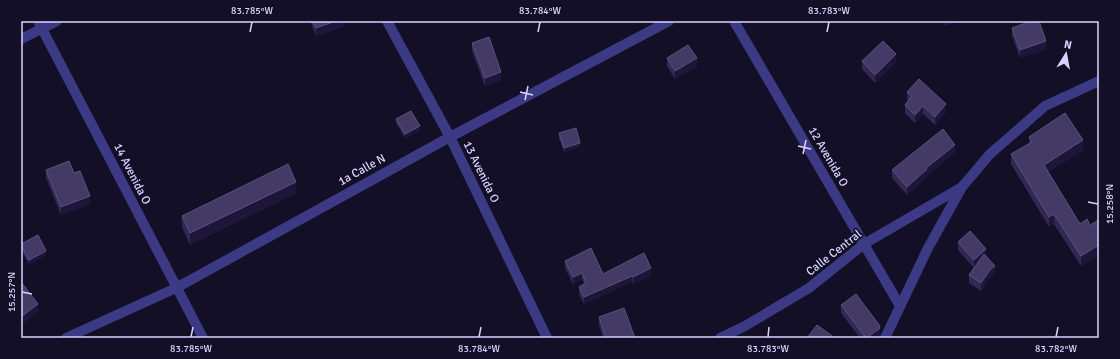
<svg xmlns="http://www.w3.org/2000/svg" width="1120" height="359" viewBox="0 0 1120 359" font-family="Signika,sans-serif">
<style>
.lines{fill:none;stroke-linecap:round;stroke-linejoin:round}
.minor{stroke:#3d3a85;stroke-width:10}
.wall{fill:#312854}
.shaded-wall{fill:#1d163a}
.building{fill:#433a66;stroke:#5a527e}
.ticks{fill:none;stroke:#d9d4ff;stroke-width:1.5}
.labels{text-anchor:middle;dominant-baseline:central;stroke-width:3.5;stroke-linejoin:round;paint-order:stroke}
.street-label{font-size:12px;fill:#d9d4ff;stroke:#130f26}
.neatline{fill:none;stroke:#d9d4ff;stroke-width:1.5}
.ticks-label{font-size:10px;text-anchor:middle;fill:#d9d4ff}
</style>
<rect width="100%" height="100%" fill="#130f26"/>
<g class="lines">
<!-- minor -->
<path class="minor" d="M38,21L203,338
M387,21L450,137L547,338
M734,21L900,306
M21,39L57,21
M66,338L176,288L450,137L669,21
M720,338L745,326L809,288L864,244L962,187
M885,338L928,248L962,187L990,154L1045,106L1099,81"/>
</g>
<!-- wall -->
<path class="wall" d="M310,21H345V26L316,36Z
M943,21H957L945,26Z
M1012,28L1046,49L1020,58L1012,36Z
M472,43L501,80L485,86L472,51Z
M667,58L697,66L675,79L667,66Z
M862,61L896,62L875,83L862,69Z
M907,92L946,112L935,125L923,114L915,123L905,113V105L908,101L907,100Z
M396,119L420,130L405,138L396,123Z
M559,133L580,147L564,152L559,138Z
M1029,137L1083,150L1048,172L1080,224L1087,219L1081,266L1054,224L1049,227L1011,164V154L1029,144Z
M955,153L927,175V177L907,195L892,178V170Z
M46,170L74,173L90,204L61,215L46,178Z
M296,193L190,245L182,227V216Z
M958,242L986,256L995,273L990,277L981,291L969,283V275L975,266L974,268L958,250Z
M21,244L46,255L29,264L21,250Z
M565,261L603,274L651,275L633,284L632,282L584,304L579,294V287L584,284L582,279L573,284L565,268Z
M841,305L880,334L879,337L877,338H860L841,313Z
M599,317L635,338H603L599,325Z"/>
<!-- shaded-wall -->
<path class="shaded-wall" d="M336,21H345V26L316,36V28Z
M945,21H957L945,26Z
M1046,41V49L1020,58V50Z
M896,54V62L875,83V75Z
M697,58V66L675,79V71Z
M501,72V80L485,86V78Z
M946,104V112L935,125V117Z
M923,106V114L915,123V115Z
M420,126V130L405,138V134Z
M1083,140V150L1044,175V165Z
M580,143V147L564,152V148Z
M955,145V153L927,175V177L907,195V187L926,168Z
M296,182V193L190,245V233Z
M90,196V204L61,215V207Z
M1054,214V224L1049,227V217Z
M1099,245V255L1081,266V256Z
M986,249V257L974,268V260Z
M46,251V255L29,264V260Z
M995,266V273L990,277L981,291V283L990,270Z
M651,268V275L633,284V277Z
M582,273V279L573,284V277Z
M632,276V282L584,304V297Z
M38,304V312L21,325V317Z
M880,326V334L879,337L877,338H866Z"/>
<!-- building -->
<path class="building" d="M313,21H336L316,28Z
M1031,21H1039L1046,41L1020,50L1012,28Z
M489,37L501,72L485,78L472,43Z
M883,41L896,54L875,75L862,61Z
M688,45L697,58L675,71L667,58Z
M919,79L946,104L935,117L923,106L915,115L905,105L912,96L907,92Z
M411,111L420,126L405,134L396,119Z
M1065,113L1083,140L1044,165L1080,224L1087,219L1090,225L1099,220V245L1081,256L1054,214L1049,217L1011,154L1032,142L1029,137Z
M576,128L580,143L564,148L559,133Z
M943,129L955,145L926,168L927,169L907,187L892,170Z
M69,161L74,173L80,171L90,196L61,207L46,170Z
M288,164L296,182L190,233L182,216Z
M970,231L986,249L974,260L958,242Z
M38,235L46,251L29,260L21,246V244Z
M591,248L603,274L644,253L651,268L633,277L632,276L584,297L579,287L586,283L582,273L573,277L565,261Z
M984,254L995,266L990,270L981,283L969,275Z
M21,282L38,304L21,317Z
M856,294L880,326L879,329L866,338L841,305Z
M624,308L635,338H606L599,317Z
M817,325L835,338H807Z"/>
<!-- ticks -->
<path class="ticks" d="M250,32L252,22M538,32L540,22M827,32L829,22M520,92L533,95M525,100L528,86M798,146L811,149M803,154L806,140M1088,202L1098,204M22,292L32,294M191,337L193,327M479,337L481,327M768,337L769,327M1056,337L1058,327"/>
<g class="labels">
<!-- street labels -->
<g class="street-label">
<text transform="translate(828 157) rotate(60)">12 Avenida O</text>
<text transform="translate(362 170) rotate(-29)">1a Calle N</text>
<text transform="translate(481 172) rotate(64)">13 Avenida O</text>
<text transform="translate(132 174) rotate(63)">14 Avenida O</text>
<text transform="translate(834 253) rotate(-38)">Calle Central</text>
</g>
</g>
<!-- border -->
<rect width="1120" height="359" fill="none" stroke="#130f26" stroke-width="44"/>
<!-- north arrow -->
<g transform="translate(1066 54) rotate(11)" stroke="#130f26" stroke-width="3" paint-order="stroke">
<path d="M0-3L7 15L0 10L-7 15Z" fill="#d9d4ff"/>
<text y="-6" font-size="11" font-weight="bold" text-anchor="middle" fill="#d9d4ff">N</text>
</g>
<rect x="22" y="22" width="1076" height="315" class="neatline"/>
<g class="ticks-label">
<text x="252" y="14">83.785°W</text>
<text x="540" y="14">83.784°W</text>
<text x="829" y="14">83.783°W</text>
<text transform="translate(1109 204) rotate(-90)" y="4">15.258°N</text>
<text transform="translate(11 292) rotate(-90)" y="4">15.257°N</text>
<text x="191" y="352">83.785°W</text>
<text x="479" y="352">83.784°W</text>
<text x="768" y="352">83.783°W</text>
<text x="1056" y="352">83.782°W</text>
</g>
</svg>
